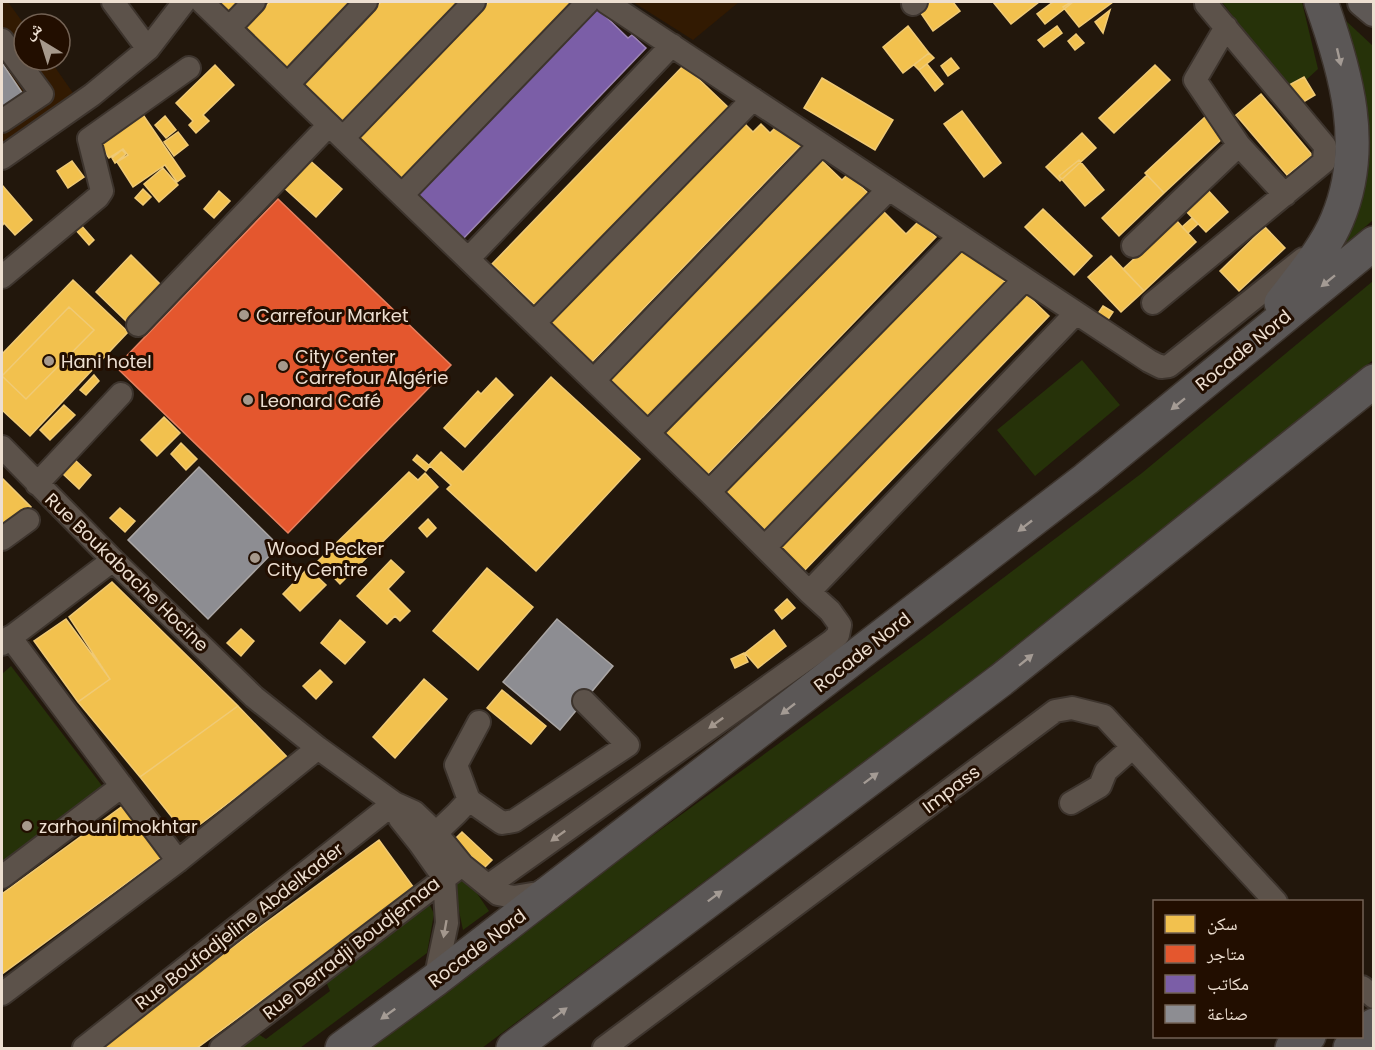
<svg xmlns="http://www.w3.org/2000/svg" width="1375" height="1050" viewBox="0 0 1375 1050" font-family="Poppins,'Noto Naskh Arabic',sans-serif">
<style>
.built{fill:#321a02}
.green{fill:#263209}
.homes{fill:#f2c14e;stroke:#f0ca75;stroke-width:1.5}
.shops{fill:#e4572e;stroke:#e7805f;stroke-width:1.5}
.offices{fill:#7b5ea7;stroke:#9d85b4;stroke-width:1.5}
.industry{fill:#8d8d92;stroke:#aaa6a5;stroke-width:1.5}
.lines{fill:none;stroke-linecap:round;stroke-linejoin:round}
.minor-casing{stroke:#3d342d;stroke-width:26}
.major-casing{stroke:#3d342d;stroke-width:32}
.highway-casing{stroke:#3d342d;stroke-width:36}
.minor{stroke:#5c524a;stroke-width:22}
.major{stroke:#5e5855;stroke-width:28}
.highway{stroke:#5b5756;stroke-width:33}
.oneway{fill:#a49b94}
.oneway2{fill:#a4988e}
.poi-dot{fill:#a6998c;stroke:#220e00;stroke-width:2}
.labels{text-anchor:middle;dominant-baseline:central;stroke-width:6;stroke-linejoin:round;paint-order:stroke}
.poi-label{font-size:18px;fill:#eddfd1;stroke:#220e00;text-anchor:start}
.street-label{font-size:18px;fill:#eddfd1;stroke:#220e00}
</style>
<rect width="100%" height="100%" fill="#22170c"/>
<!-- built -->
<path class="built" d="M2,2H8L24,24V60H50L73,93L2,143Z
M633,2H739L693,40Z"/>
<!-- green -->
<path class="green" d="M1222,2H1302L1318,69L1292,93Z
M1344,19L1373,46V220L1319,267L1338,237Z
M1373,281V360L1146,545L962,688L482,1048H368L623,857L924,638L1142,473Z
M1082,360L1120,405L1035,476L997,430Z
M11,666L103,787L2,865V674Z
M462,871L489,911L463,930L452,878Z
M429,903L434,914L427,953L300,1048H242L241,1041L253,1031L266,1039L330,991L324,977Z"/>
<!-- homes -->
<path class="homes" d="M214,2H240L228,14Z
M270,2H350L284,71L242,30Z
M381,2H458L344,122L303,83Z
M489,2H574L400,182L356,140Z
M922,2H953L960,11L933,31L916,6Z
M993,2H1039L1011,24Z
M1053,2H1073L1045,24L1037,14Z
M1071,2H1113L1079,27L1063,7Z
M1110,10L1103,33L1095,22Z
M908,26L929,53L903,73L883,47Z
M1057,26L1062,33L1044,47L1038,40Z
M1076,34L1084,43L1075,50L1068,41Z
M929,53L934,58L919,70L914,65Z
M951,58L959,68L948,76L941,66Z
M927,64L943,84L935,91L919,70Z
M215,65L234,85L203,115L209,121L196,133L189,125L193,121L176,103Z
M684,65L730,109L538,308L492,264Z
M1155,65L1170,80L1114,133L1099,118Z
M1304,77L1315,95L1300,104L1289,85Z
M822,78L893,120L875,150L804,108Z
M1261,94L1312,155L1287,175L1236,115Z
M139,109L185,176L177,182L165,165L133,187L117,162L128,155L123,149L109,158L95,139Z
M962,111L1001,163L984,177L944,124Z
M165,116L176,130L166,138L155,125Z
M1205,117L1224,137L1164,193L1145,173Z
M742,121L753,132L761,124L770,133L778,125L800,146L590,364L548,323Z
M178,132L188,145L174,156L164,142Z
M1082,133L1096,148L1060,181L1046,167Z
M122,150L126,154L115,163L112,158Z
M306,157L342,189L316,217L281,185Z
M818,157L842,180L848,174L871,196L653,421L607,376Z
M1079,160L1104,190L1085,206L1059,176Z
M72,161L84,177L68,188L57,171Z
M163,168L178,185L159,202L144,184Z
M1147,175L1164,193L1119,236L1102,218Z
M2,185L32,220L15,235L4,223L2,226Z
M1205,187L1228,212L1206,232L1183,208Z
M143,189L151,197L143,205L135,198Z
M219,191L230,201L214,218L204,209Z
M880,208L906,234L919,221L936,237L708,474L664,432Z
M1043,209L1092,256L1074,275L1025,227Z
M1192,218L1198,224L1188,233L1182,227Z
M1176,220L1196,242L1144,291L1123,269Z
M80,224L94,240L89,245L75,229Z
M1265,227L1285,248L1239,291L1220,271Z
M959,244L983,267L986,264L1008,285L768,533L723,489Z
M131,255L161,285L126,321L96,292Z
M1111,256L1144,291L1121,312L1088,277Z
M73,280L128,332L30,436L2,410V354Z
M1023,291L1049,316L803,572L777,546Z
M1103,306L1113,312L1107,321L1097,315Z
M69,307L94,330L26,399L2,376Z
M94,375L99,381L86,395L80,390Z
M551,377L640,459L536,571L447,489L451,485L429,465L441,452L463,472Z
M496,378L513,395L465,447L444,428L478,391L481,394Z
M64,405L75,415L50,440L40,430Z
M164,417L180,433L157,456L141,440Z
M181,443L197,459L186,470L171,454Z
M417,455L430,466L426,471L413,460Z
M75,460L91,475L79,489L63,474Z
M409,472L418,480L425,473L438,487L340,584L318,561Z
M2,478L31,507L2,529Z
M207,500L251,541L211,585L166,544Z
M120,508L135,521L125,532L110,518Z
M428,519L436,528L427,537L419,528Z
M391,560L404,572L388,589L410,611L400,621L395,616L387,624L357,596Z
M308,568L326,585L300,611L283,594Z
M487,568L533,607L478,670L433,631Z
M112,582L238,706L140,777L78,702L110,679L69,617Z
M787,599L795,608L782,619L775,610Z
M66,619L110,679L78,702L34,641Z
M340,620L365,642L345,664L321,643Z
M241,629L254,641L241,656L227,643Z
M774,630L786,646L758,668L745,653Z
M744,653L748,662L735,668L731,659Z
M320,670L332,682L316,699L303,686Z
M424,679L447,699L395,758L373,737Z
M502,690L546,726L531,744L487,708Z
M238,706L288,758L186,835L140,777Z
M124,805L162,857L2,974V894Z
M462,832L492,860L484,868L454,840Z
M379,840L414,888L197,1048H95Z"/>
<!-- shops -->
<path class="shops" d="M278,199L451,365L288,533L116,367Z"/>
<!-- offices -->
<path class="offices" d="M597,8L628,38L632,35L646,48L462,240L416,196Z"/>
<!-- industry -->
<path class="industry" d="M2,63L23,94L2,109Z
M199,467L279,546L208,619L128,540Z
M557,619L613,666L560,730L503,682Z"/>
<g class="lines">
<!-- minor casing -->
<g class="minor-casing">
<path id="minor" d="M113,2L148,49
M202,2L709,492L809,592L830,611L840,625L838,635L832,641L488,886
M606,2L1149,361L1161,367L1169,366L1303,259
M913,4L916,2
M1226,27L1195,80L1239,145
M229,28L254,2
M2,40L42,94L2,121
M288,84L366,2
M343,138L474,2
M2,158L92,95L148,49L184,2
M402,195L588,2
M1133,246L1239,145L1285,195
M468,259L672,45
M2,277L98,197L102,191L89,139L189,68
M1153,303L1324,162L1325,146L1206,4L1209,2
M534,323L753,99
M138,325L329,125
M594,380L821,144
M648,433L889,189
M2,447L113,560L254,697L318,748L394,803L414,812L436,833L462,865L488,886L498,894L514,897L538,893L547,888
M37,484L121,394
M709,492L960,236
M2,539L28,520
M765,547L1024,280
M809,592L1076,313
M10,637L178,861
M2,644L113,560
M469,800L456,765L479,722
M394,803L400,819L420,844L444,878
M1071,803L1100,786L1106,771L1133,747
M420,844C440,831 454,817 469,800L502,823L514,821L628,745L584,701
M2,877L122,786
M435,980L447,923L444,878
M1362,987L1374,997
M2,994L178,861L318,748
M84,1048L394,803
M221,1048L462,865
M604,1048L1055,711L1072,708L1104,716L1276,902"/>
</g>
<!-- major casing -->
<g class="major-casing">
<path id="major" d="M1362,2L1374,12"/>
</g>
<!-- highway casing -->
<g class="highway-casing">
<path id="highway" d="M1281,303C1300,278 1325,249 1337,220C1368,147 1346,72 1321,2
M342,1048L435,980L1086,479L1374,243
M513,1048L1001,680L1374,381
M1292,1048L1309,1036
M1350,1048L1374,1025"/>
</g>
<!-- minor -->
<use href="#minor" class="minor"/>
<!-- major -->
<use href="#major" class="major"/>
<!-- highway -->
<use href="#highway" class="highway"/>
</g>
<!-- one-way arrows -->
<defs><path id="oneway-solid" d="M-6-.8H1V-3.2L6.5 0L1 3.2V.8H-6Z" transform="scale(1.5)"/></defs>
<g class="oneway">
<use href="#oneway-solid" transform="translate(1339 57) rotate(77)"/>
<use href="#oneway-solid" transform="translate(1328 281) rotate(141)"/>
<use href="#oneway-solid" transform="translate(1178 404) rotate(141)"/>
<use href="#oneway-solid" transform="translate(1025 526) rotate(142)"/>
<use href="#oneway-solid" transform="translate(1026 660) rotate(-39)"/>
<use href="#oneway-solid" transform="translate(788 709) rotate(142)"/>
<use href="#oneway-solid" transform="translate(871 778) rotate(-37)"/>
<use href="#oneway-solid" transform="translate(715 896) rotate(-37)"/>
<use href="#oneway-solid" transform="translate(560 1013) rotate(-37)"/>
<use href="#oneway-solid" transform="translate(388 1014) rotate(144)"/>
</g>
<g class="oneway2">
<use href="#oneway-solid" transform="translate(716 723) rotate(144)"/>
<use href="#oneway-solid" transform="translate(558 836) rotate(144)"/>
<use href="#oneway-solid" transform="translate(445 929) rotate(100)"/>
</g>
<!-- markers -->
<g class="poi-dot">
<circle cx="244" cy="315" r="6"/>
<circle cx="49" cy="361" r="6"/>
<circle cx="283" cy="366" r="6"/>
<circle cx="248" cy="400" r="6"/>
<circle cx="255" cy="558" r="6"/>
<circle cx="27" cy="826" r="6"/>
</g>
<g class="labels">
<!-- poi labels -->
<g class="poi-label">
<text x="256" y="315">Carrefour Market</text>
<text x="295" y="356">City Center<tspan x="295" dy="21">Carrefour Algérie</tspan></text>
<text x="61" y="361">Hani hotel</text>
<text x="260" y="400">Leonard Café</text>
<text x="267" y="548">Wood Pecker<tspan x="267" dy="21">City Centre</tspan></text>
<text x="39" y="826">zarhouni mokhtar</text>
</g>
<!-- street labels -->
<g class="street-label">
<text transform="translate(1243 350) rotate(-39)">Rocade Nord</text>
<text transform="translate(127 572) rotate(44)">Rue Boukabache Hocine</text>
<text transform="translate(862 652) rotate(-38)">Rocade Nord</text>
<text transform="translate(951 789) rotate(-37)">Impass</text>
<text transform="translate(239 926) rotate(-38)">Rue Boufadjeline Abdelkader</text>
<text transform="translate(351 948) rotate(-38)">Rue Derradji Boudjemaa</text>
<text transform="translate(477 948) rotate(-37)">Rocade Nord</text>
</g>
</g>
<!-- border -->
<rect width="1375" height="1050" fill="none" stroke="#eddfd1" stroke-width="6"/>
<!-- legend -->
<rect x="1153" y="900" width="210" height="138" fill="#220e00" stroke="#736254" stroke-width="1.5"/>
<rect x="1165" y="915" width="30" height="18" fill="#f2c14e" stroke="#736254" stroke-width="1.5"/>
<text x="1207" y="930" font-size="18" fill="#eddfd1">سكن</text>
<rect x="1165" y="945" width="30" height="18" fill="#e4572e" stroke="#736254" stroke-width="1.5"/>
<text x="1207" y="960" font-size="18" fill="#eddfd1">متاجر</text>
<rect x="1165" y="975" width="30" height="18" fill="#7b5ea7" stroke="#736254" stroke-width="1.5"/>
<text x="1207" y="990" font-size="18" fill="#eddfd1">مكاتب</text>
<rect x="1165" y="1005" width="30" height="18" fill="#8d8d92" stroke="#736254" stroke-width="1.5"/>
<text x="1207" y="1020" font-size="18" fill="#eddfd1">صناعة</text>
<!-- north arrow -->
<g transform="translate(42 42) rotate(322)"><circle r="28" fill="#220e00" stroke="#736254" stroke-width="1.5"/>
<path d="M0-4.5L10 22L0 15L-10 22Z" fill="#a6998c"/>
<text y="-9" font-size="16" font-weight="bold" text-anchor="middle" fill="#eddfd1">ش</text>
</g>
</svg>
